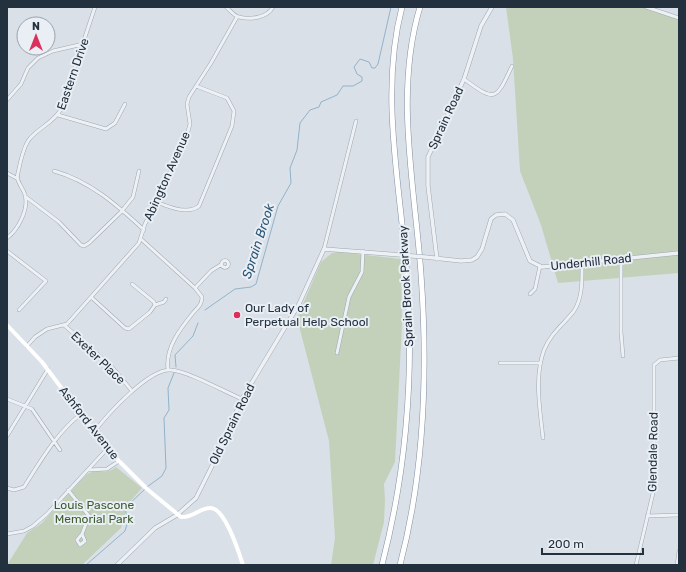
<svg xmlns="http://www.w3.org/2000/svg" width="686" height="572" viewBox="0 0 686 572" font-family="Rubik,sans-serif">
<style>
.green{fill:#c3d1ba}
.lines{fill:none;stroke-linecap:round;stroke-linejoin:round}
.stream{stroke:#91b3cb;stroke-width:1}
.minor-casing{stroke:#9fa8b1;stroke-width:4}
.tertiary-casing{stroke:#9fa8b1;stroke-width:4.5}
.motorway-casing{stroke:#808f9f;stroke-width:6}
.minor{stroke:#edf1f5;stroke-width:3}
.tertiary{stroke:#edf1f5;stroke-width:3.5}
.secondary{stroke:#fff;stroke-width:4}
.motorway{stroke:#fff;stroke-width:5}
.tertiary-bridge-casing{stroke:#9fa8b1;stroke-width:4.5;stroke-linecap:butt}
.tertiary-bridge{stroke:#edf1f5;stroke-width:3.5}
.poi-dot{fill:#db305c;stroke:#e9eff4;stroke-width:1.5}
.labels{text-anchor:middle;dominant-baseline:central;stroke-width:4;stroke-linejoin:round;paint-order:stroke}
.street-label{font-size:12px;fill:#23303e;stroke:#e9eff4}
.poi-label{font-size:12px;fill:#23303e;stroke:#e9eff4;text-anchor:start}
.park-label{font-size:12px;fill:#3c5b2f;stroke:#e9eff4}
.water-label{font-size:13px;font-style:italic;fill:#2a5475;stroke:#e9eff4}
</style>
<rect width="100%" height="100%" fill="#dae0e7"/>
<!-- green -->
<path class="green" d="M506,7H645L679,20V273L558,283L541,225L520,171L513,59Z
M339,252L401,259L402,324L395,462L384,484L385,500L384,522L373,565H331L335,538L329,441L297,318L321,262L332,253Z
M116,467L142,488L128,504L121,528L82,565H7L27,533L42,523L86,475C96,467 106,476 116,467Z"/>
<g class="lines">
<!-- stream -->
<path class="stream" d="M205,310L235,289L251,287L256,284L278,206L291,183L290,168L297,150L300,123L310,110L319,107L321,102L337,95L343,86H353L362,81V77L357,74L354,67L360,59L369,62L372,68H375L378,64L391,7
M176,367L175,355L193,336L198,323
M147,487L162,476L166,468L164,418L169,410L168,388L174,373
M86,565L125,531L128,521L125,508L145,489"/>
<!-- minor casing -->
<g class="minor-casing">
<path id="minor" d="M226,7C230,10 234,16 239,17C250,20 267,18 273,7
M646,7L679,18
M464,79C495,102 496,101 512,66
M7,100L21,84L28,68L38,58L53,51L83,44
M58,115L106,129L115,123L125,104
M54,171C90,181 117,205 144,230
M7,173L18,179
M26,197L59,222L81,245L84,246L89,243L121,212L133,197L139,171
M157,202C168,207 188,215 199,206L232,126L234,111L227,98L196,86
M7,238C18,230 29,209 25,195C23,187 15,181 18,173C20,163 23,149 28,141C37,128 54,123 61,109L95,7
M141,239L195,288L202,297C202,305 198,307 193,313C180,329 165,348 168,370
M324,249L356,121
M7,251L46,281L19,310
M621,259V332L623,356
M221.5 264a3.5 3.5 0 1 1 7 0a3.5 3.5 0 1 1-7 0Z
M132,284L154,302L155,305
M195,288L211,271L222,264
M530,294L535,289L540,266
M91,297L125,328L129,329L150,312L155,305
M155,305L164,302L166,299
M64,325L112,367L132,391
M27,346L35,337L47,329L67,324L139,243L145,224L165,185L177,152L187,135L190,124L187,104L189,97L211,63L237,17
M337,353L349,297L362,272L363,251
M500,363H541
M7,399L32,409L60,450
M94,432C107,415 149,368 171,370C190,372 223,391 242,399
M7,436L48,369
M543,438C540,410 534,377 544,350C551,333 563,325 574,311C583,297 582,279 582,263
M88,470L107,469L119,461
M7,488L14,490L24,487C40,462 57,432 81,414
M68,490L89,516L82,534
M647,516L679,515
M7,534L24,531L33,526L47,514L107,449
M82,534L85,541L80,545L77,540Z
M636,565L654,489V365L660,360L679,358
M677,565L679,551"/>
</g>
<!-- tertiary casing -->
<g class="tertiary-casing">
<path id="tertiary" d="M425,257L461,261L472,260L477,257L482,249L491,219L496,215L505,214L513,220L530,261L542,267L679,253
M437,259L428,186V157L464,79L481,26L492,7
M117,565L155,528L177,515L196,498L214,462L242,399L299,304L324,249L401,255"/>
</g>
<!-- motorway casing -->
<g class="motorway-casing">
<path id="motorway" d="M382,565C406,472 414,373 407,277C401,188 379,95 402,7
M400,565C425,470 428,372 421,274C415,187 394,93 420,7"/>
</g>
<!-- minor -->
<use href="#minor" class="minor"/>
<!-- tertiary -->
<use href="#tertiary" class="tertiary"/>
<!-- secondary -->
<path class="secondary" d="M7,325L42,362L107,449L147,489L181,517C192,518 200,508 210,508C225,507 239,553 243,565"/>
<!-- motorway -->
<use href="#motorway" class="motorway"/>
<!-- tertiary-bridge casing -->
<g class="tertiary-bridge-casing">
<path id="tertiary-bridge" d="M401,255L425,257"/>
</g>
<!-- tertiary-bridge -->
<use href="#tertiary-bridge" class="tertiary-bridge"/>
</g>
<!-- markers -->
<circle class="poi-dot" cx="237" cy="315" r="4"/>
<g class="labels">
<!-- street labels -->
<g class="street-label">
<text transform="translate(73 74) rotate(-71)">Eastern Drive</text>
<text transform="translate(446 118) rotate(-65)">Sprain Road</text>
<text transform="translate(167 176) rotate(-66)">Abington Avenue</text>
<text transform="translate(591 262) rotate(-6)">Underhill Road</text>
<text transform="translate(406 286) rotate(-93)">Sprain Brook Parkway</text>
<text transform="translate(98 358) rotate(44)">Exeter Place</text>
<text transform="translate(89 423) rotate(52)">Ashford Avenue</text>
<text transform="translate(232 424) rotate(-64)">Old Sprain Road</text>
<text transform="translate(653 452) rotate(-89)">Glendale Road</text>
</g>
<!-- poi labels -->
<g class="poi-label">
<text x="245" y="308">Our Lady of<tspan x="245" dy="14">Perpetual Help School</tspan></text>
</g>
<!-- park labels -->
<g class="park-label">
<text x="94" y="505">Louis Pascone<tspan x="94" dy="14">Memorial Park</tspan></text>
</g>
<!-- water labels -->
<g class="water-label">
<text transform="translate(258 241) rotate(-72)">Sprain Brook</text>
</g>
</g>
<!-- border -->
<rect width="686" height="572" fill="none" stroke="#23303e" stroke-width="16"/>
<!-- north arrow -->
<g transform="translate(36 36)"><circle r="19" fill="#e9eff4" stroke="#9aa3ab"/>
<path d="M0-3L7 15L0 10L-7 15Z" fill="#db305c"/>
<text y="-6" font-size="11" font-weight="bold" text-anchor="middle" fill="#23303e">N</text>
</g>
<!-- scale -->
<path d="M542 548v6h101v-6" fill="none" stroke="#23303e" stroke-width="2"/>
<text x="548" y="548" font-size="12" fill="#23303e" stroke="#e9eff4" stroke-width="3" paint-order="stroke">200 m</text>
</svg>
